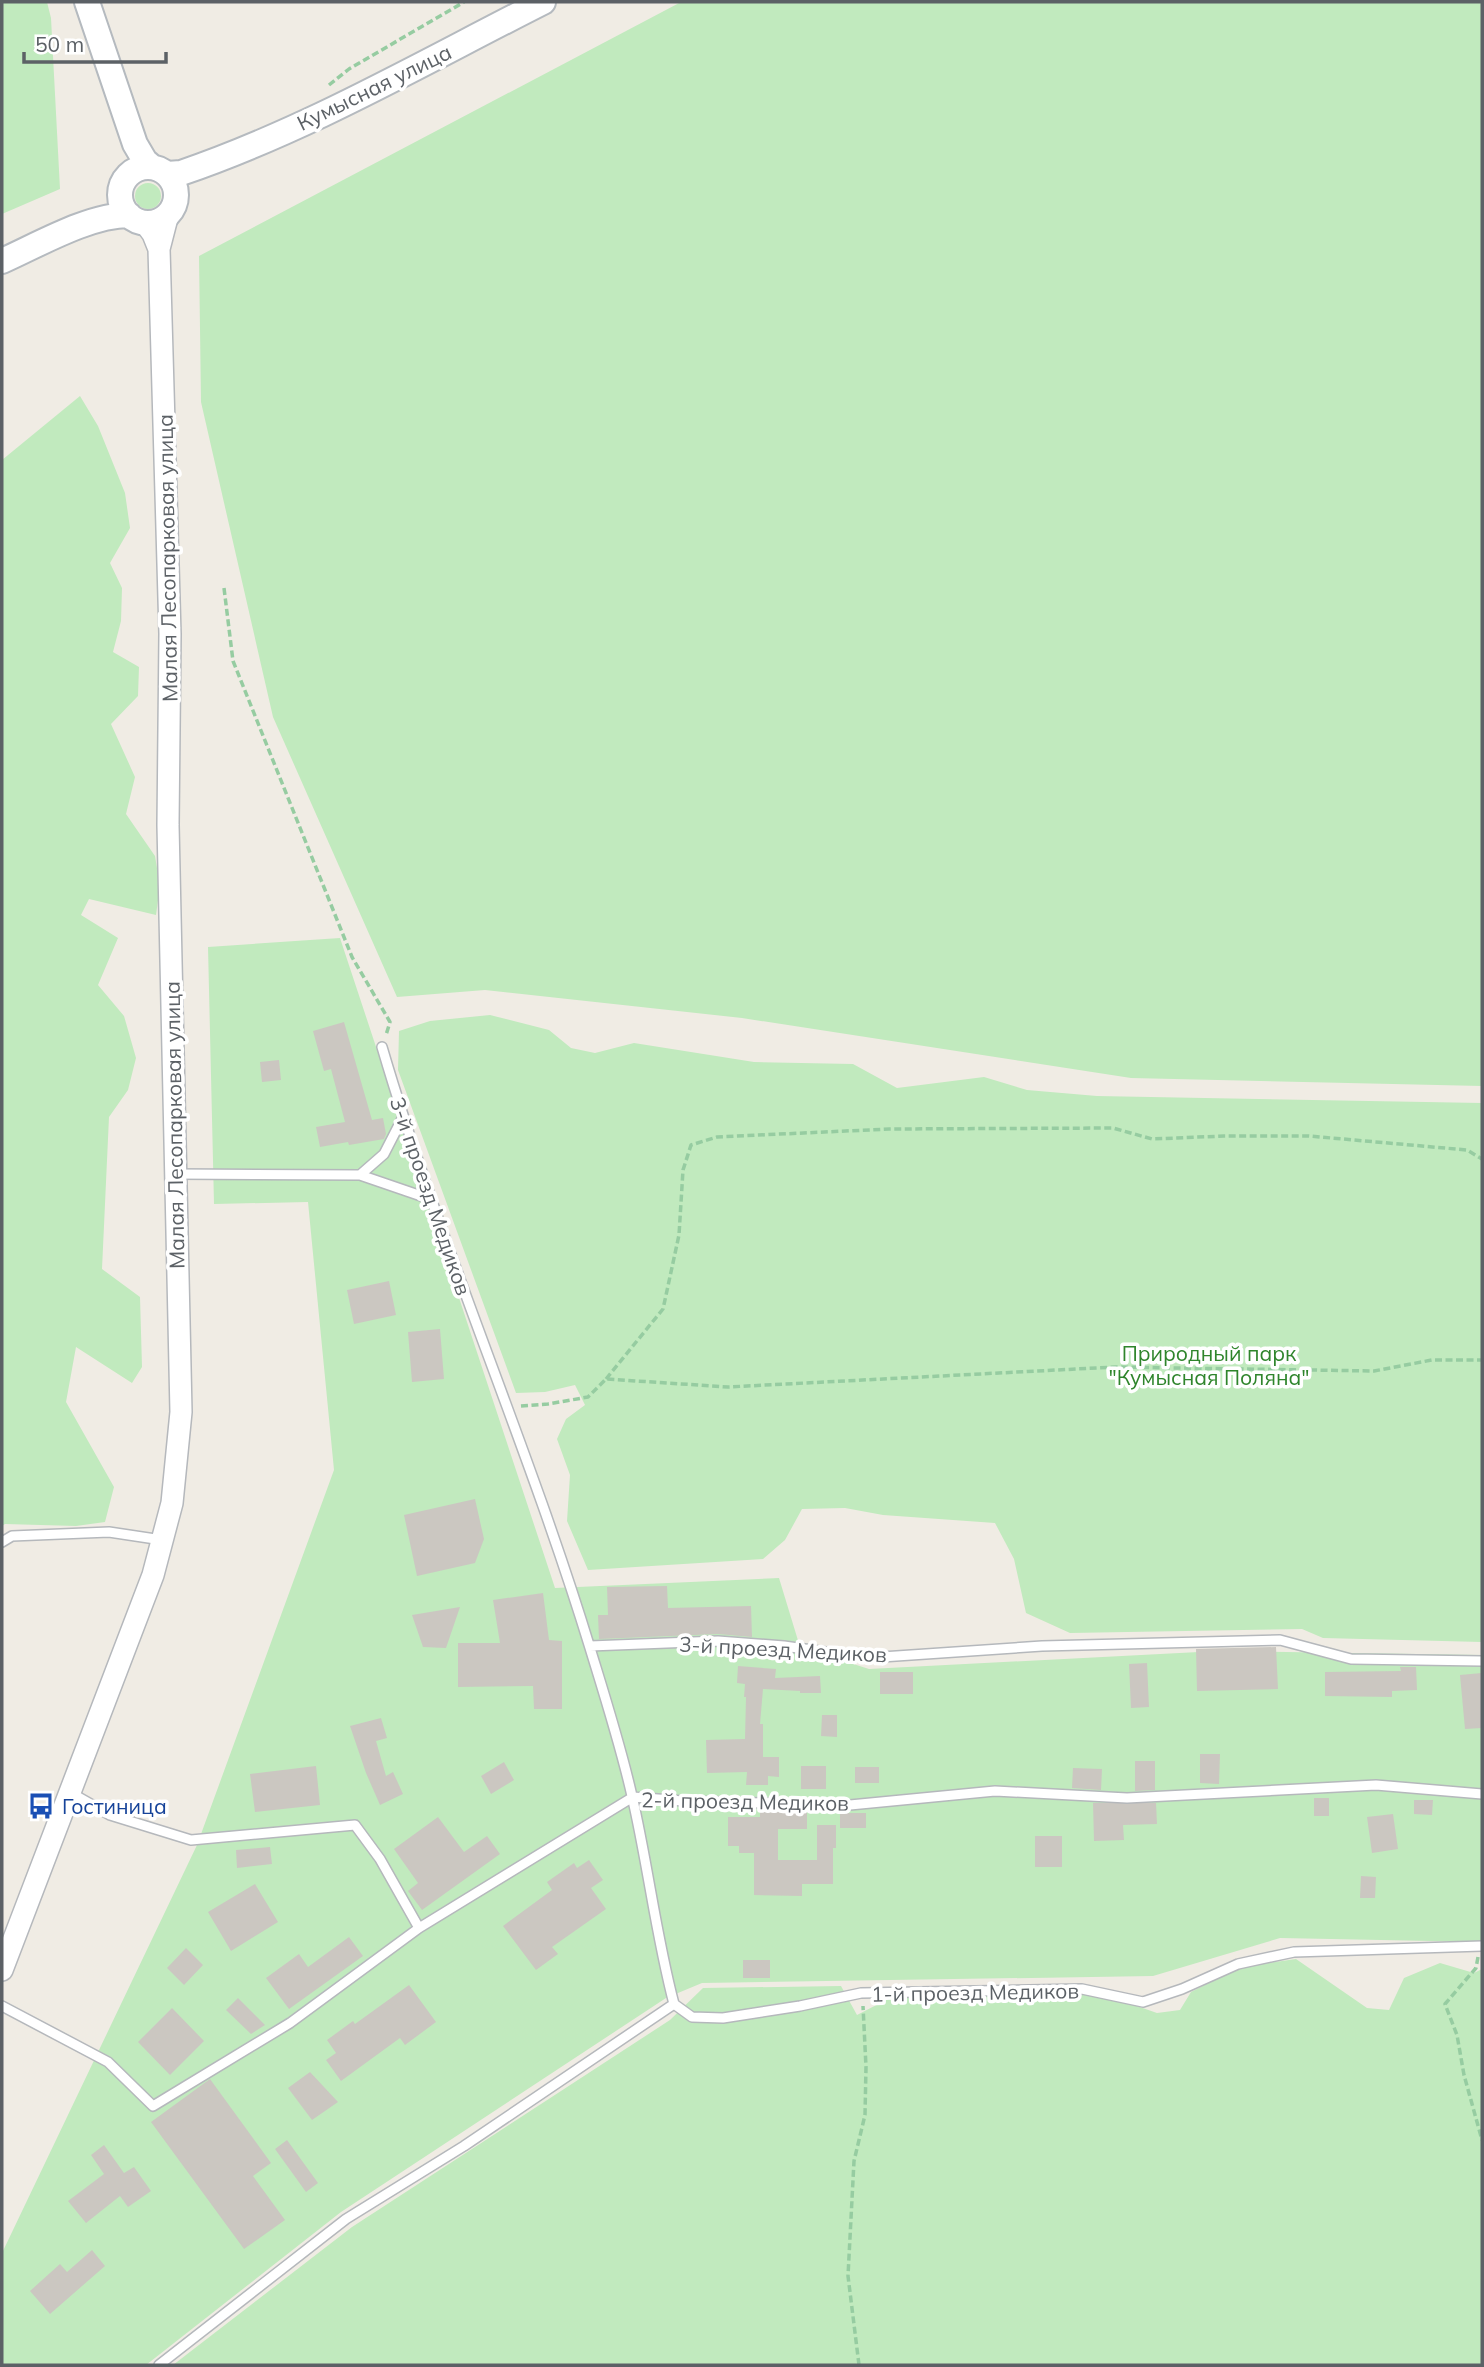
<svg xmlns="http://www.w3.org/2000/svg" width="1484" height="2367" viewBox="0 0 1484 2367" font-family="Mulish,sans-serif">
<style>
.green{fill:#c1eabe}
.building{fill:#cbc7c1}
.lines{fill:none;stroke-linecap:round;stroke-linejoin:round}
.service-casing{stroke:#b5b8bc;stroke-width:12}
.tertiary-casing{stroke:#b5b8bc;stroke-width:24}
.secondary-casing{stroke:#b5babf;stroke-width:28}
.path{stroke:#96cca1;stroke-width:3.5;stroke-dasharray:7 3.5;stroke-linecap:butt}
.service{stroke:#fff;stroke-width:9}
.tertiary{stroke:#fff;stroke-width:21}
.secondary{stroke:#fff;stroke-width:24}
.labels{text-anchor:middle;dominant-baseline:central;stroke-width:7;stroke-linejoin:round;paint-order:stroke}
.street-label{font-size:21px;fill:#5c6166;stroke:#fff}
.park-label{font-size:21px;fill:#2f852c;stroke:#fff}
.transit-label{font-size:21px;fill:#164399;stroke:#fff;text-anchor:start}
</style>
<rect width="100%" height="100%" fill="#f0ece4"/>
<!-- green -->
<path class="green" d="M2,2H47L51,18L60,189L2,214Z
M681,2H1482V1086L1131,1078L742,1018L485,990L397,997L273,717L201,402L199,256Z
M135 196a13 13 0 1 1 26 0a13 13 0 1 1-26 0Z
M80,396L98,426L125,493L130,528L110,563L122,588L121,621L113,652L139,667L138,696L111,724L135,777L126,814L155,856L160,886L156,915L89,899L81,915L118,938L98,985L124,1016L136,1058L128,1090L109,1117L102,1269L140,1297L142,1367L132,1383L76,1347L66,1402L114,1487L105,1522L76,1526L5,1524L2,1526V460Z
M340,938L555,1588L779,1578L800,1647L869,1669L1218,1651L1482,1655V1942L1280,1938L1153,1976L702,1983L666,1998L341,2212L146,2365H2V2253L197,1845L334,1470L308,1202L214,1204L208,947Z
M490,1015L549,1030L571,1048L595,1053L634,1043L754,1062L853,1064L897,1088L984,1077L1027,1090L1097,1096L1482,1103V1642L1323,1638L1302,1629L1070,1633L1026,1613L1014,1559L995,1523L883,1515L845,1508L802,1509L785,1540L763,1559L588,1570L567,1521L570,1475L557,1439L566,1419L585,1405L575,1385L545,1392L516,1393L398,1070L399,1031L430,1021Z
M1296,1959L1367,2008L1389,2010L1404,1978L1440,1963L1474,1973L1482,1969V2365H173L352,2227L670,2020L703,1988L841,1986L857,2015L892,1997L1082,1994L1131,2004L1157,2013L1180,2010L1191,1992L1240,1967Z"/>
<!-- building -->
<path class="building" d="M344,1022L372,1120L383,1118L386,1134L384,1139L349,1145L348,1142L320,1147L316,1127L345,1122L331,1069L324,1071L313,1031Z
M279,1060L281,1080L262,1082L260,1062Z
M389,1281L396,1315L354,1324L347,1290Z
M440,1329L444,1379L412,1382L408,1332Z
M475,1499L484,1539L475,1563L417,1576L404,1515Z
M667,1586L668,1608L751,1606L752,1637L718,1634L599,1639L598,1615H608L607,1587Z
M543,1593L549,1640L562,1641V1709H534L533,1686L458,1687V1643H500L493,1600Z
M460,1607L446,1648L423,1647L412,1615Z
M1276,1647L1278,1689L1197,1691L1196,1649Z
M1147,1663L1149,1707L1131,1708L1129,1664Z
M738,1666L776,1669L775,1678L820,1676L821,1693H800V1691L763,1689L760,1724H763V1757H779V1777L768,1776V1785H746L747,1772L707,1773L706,1740L745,1739L746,1697H744L745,1684L737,1683Z
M1400,1667H1416L1417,1690L1392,1691V1697L1325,1696V1672L1401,1671Z
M880,1672H913V1694H880Z
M1482,1673V1728L1465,1729L1460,1675Z
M822,1715H837V1737L821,1736Z
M381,1718L387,1738L376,1741L386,1776L393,1772L403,1794L380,1805L366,1773L350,1726Z
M1200,1754H1220L1219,1784L1200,1783Z
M1135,1761H1155V1790L1135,1791Z
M504,1762L514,1780L491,1794L481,1776Z
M316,1766L320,1805L255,1812L250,1774Z
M801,1766H826V1789H801Z
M855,1767H879V1783H855Z
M1073,1768L1102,1769L1101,1790L1072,1788Z
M1314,1798H1329V1816H1314Z
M1414,1800H1433L1432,1815L1414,1814Z
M1093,1803H1156L1157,1824L1123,1825L1124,1840L1094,1841Z
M760,1812H807V1829H778V1860H817V1825H836V1848H833V1884H802V1896L754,1895V1853H739V1846H728V1817H760Z
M840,1813H866V1828H840Z
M1393,1814L1398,1849L1372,1853L1367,1817Z
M438,1817L464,1852L487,1836L500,1854L422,1910L408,1891L418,1883L394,1849Z
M1035,1836H1062V1867H1035Z
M270,1847L272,1864L237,1868L236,1850Z
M589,1860L603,1880L591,1888L606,1909L552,1947L558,1954L536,1970L503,1926L552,1890L547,1882L574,1863L577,1868Z
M1361,1876L1376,1877L1375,1898H1360Z
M255,1884L278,1922L231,1951L208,1912Z
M349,1937L363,1956L289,2009L266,1978L299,1954L308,1967Z
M186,1948L203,1965L184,1985L167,1968Z
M743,1960H770V1978H743Z
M409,1985L436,2022L405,2045L400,2038L341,2081L326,2060L336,2053L327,2040L353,2021L355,2024Z
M238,1998L265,2025L251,2034L226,2010Z
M172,2008L204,2041L170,2075L138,2042Z
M310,2072L338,2102L312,2120L288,2088Z
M210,2079L271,2163L253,2176L285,2220L244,2249L151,2122Z
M287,2140L318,2183L306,2192L275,2149Z
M104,2145L124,2173L134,2167L151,2191L128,2207L120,2196L86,2223L68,2201L104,2174L91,2155Z
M92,2250L105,2266L50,2314L30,2291L60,2264L67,2272Z"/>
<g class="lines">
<!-- service casing -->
<g class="service-casing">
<path id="service" d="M382,1047C442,1251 528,1445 590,1648C605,1697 621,1747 632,1796C648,1865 656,1936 674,2004
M403,1117L384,1154L360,1175L430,1199
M176,1174L360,1175
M2,1542L12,1536L109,1532L162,1540
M590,1646L718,1641L784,1646L867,1658L1042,1646L1280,1640L1351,1659L1482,1661
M71,1793L110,1815L191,1840L355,1825L380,1859L419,1928
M674,2004L692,2017L723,2018L800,2006L861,1993L1082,1989L1143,2002L1182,1989L1238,1964L1294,1952L1482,1946
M2,2006L108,2062L153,2106L290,2023L419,1928L633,1797L683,1801L850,1805L995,1791L1127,1798L1376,1785L1482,1794
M159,2365L346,2219L464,2146L674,2004"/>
</g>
<!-- tertiary casing -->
<g class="tertiary-casing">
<path id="tertiary" d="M145,223L153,234L159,249
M2,1970L153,1575L172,1503L181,1412L168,825L170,634L159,249L168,214"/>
</g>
<!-- secondary casing -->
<g class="secondary-casing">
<path id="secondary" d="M87,2L135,144L145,161L152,167
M120 195a28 28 0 1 1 56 0a28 28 0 1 1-56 0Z
M167,174L181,173C307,130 424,62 543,2
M2,261C38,245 89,215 129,215"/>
</g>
<!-- path -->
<path class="path" d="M329,85L349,69L464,2
M224,588L233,661L352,957L390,1022L386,1035
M606,1379L663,1309L679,1235L683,1170L691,1145L717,1137L889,1129L1113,1128L1152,1139L1224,1136H1309L1467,1150L1482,1159
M521,1406L548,1404L588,1397L606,1379L728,1387L1115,1367L1374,1371L1432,1360H1482
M1478,1957L1476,1968L1445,2004L1457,2035L1464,2075L1482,2140
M859,2365L848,2276L854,2161L865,2115L866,2067L863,2006"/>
<!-- service -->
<use href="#service" class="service"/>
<!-- tertiary -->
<use href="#tertiary" class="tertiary"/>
<!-- secondary -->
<use href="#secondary" class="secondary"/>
</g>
<!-- icons -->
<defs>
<g id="bus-bare" transform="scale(2.1)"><path d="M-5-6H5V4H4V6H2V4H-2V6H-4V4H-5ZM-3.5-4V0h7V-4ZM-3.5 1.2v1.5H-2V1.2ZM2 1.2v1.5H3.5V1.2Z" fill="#1a4fb4" stroke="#fff" stroke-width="2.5" paint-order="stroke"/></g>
</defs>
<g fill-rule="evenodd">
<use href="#bus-bare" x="41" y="1806"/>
</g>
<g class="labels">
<!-- street labels -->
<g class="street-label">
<text transform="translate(374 87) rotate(-26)">Кумысная улица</text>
<text transform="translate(167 558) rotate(-91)">Малая Лесопарковая улица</text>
<text transform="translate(174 1125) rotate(-91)">Малая Лесопарковая улица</text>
<text transform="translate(431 1196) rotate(71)">3-й проезд Медиков</text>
<text transform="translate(783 1649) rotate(3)">3-й проезд Медиков</text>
<text transform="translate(745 1801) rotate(1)">2-й проезд Медиков</text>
<text transform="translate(975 1992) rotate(-1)">1-й проезд Медиков</text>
</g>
<!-- park labels -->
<g class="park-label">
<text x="1209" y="1353">Природный парк<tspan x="1209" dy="24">"Кумысная Поляна"</tspan></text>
</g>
<!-- transit labels -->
<g class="transit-label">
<text x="62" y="1806">Гостиница</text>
</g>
</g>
<!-- border -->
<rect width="1484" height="2367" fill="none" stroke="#5c6166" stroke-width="7"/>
<!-- scale -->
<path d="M24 52v10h142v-10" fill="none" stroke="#5c6166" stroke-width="3.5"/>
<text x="35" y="52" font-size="21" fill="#5c6166" stroke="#ffffff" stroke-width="5" paint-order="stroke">50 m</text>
</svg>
